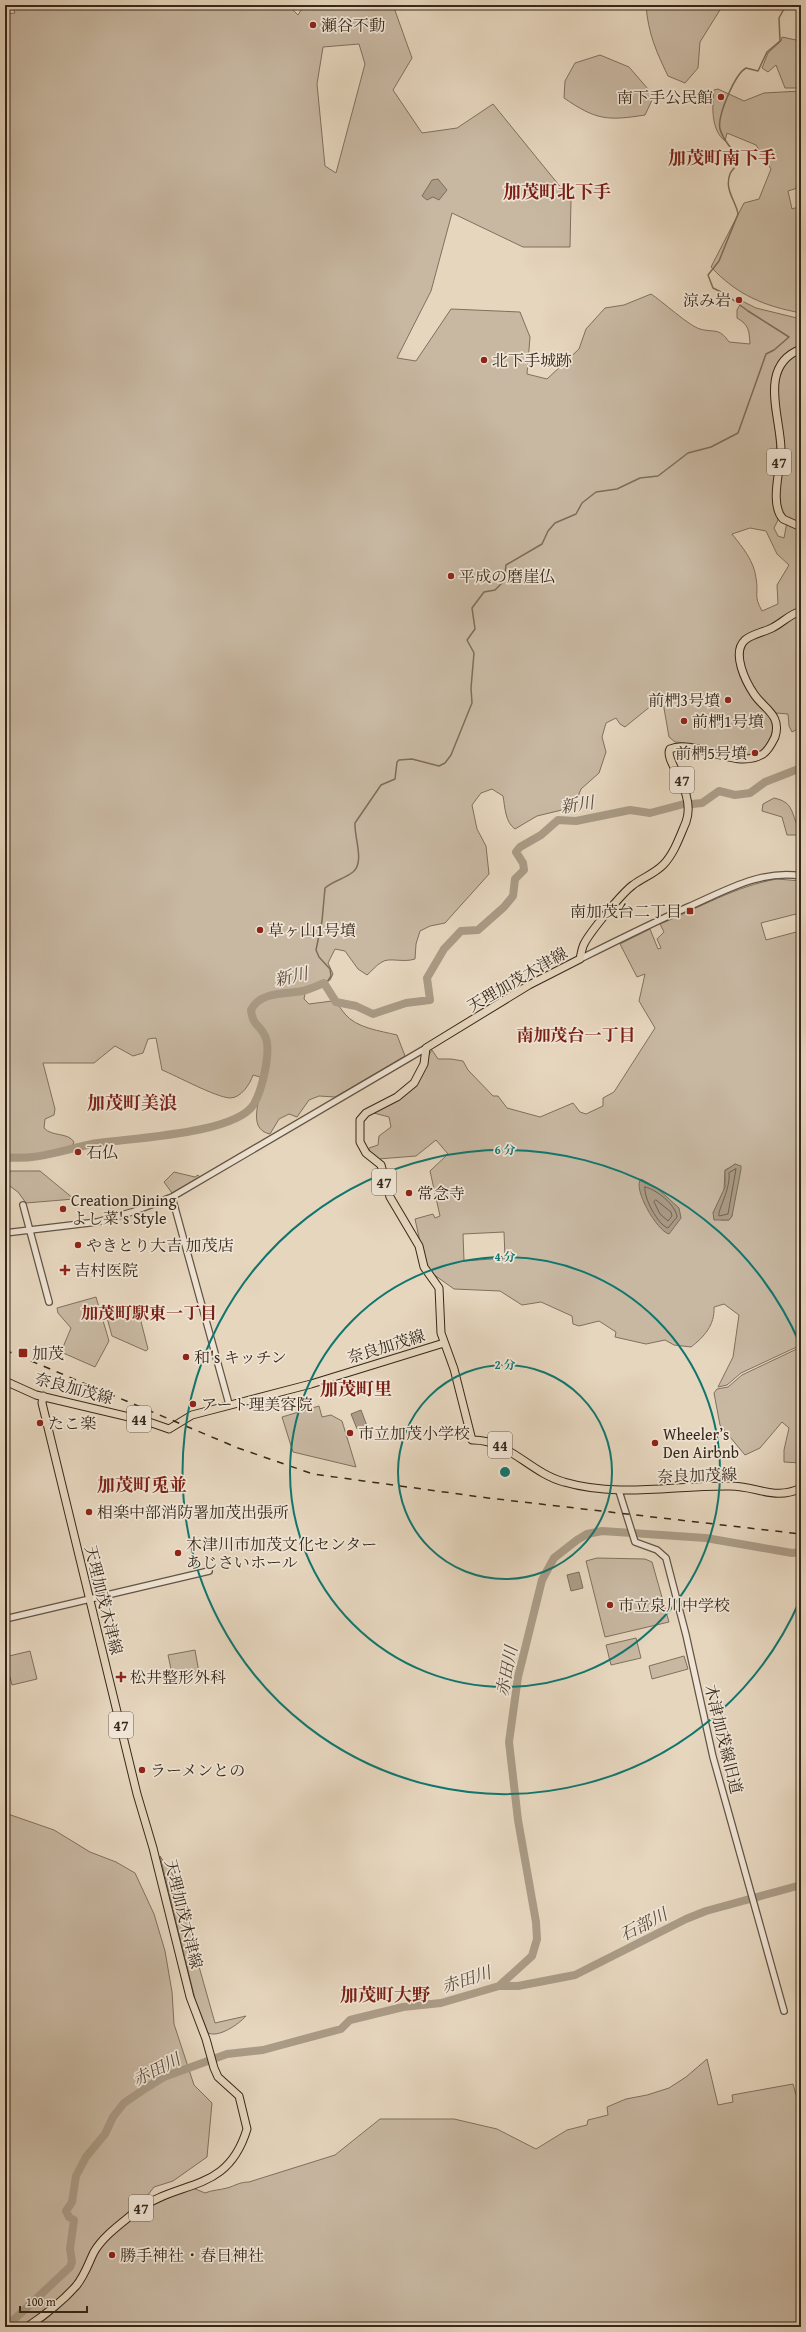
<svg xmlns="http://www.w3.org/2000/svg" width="806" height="2332" viewBox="0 0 806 2332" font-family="'Gentium Book Plus','Noto Serif JP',serif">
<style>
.green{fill:#c8b8a2;stroke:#7f705e;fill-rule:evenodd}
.water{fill:#aa9b86;stroke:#7c6d5a}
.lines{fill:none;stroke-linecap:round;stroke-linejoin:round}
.shore{stroke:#706250;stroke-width:1}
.stream{stroke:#7c6d5a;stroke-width:1.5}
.river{stroke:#aa9b86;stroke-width:8}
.tertiary-casing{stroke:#625442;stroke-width:8}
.primary-casing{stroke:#362819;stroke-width:9}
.tertiary{stroke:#efe4d5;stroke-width:5.5}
.primary{stroke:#e6d6be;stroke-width:7}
.rail{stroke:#362819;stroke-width:1.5;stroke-dasharray:7 7;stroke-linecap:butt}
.ring{fill:none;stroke:#0f766e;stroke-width:2}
.poi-dot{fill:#8f2418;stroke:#efe4d5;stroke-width:1.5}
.labels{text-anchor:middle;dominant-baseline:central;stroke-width:3.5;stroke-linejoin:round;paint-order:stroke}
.shield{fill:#efe4d5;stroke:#6e6051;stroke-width:1}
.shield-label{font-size:15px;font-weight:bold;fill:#362819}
.poi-label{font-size:16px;fill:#362819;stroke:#efe4d5;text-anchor:start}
.street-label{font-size:16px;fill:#362819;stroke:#efe4d5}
.water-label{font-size:17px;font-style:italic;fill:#594a3a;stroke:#efe4d5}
.neighbourhood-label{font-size:17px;font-weight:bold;fill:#7a1f14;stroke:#efe4d5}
.quarter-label{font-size:18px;font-weight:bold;fill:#7a1f14;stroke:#efe4d5}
.centre{fill:#0f766e;stroke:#efe4d5;stroke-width:2}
.ring-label{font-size:12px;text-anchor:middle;font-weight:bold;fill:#0f766e;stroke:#efe4d5;stroke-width:3.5;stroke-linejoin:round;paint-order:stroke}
</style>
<rect width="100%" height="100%" fill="#e6d6be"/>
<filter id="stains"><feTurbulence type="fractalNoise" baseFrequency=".005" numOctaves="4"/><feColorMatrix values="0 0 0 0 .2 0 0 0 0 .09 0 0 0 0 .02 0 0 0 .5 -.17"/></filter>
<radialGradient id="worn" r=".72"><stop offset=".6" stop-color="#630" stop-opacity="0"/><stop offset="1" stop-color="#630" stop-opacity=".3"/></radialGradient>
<!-- green -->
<path class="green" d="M12,5H288L298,15L304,5H393L412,58L393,90L422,133L457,128L493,104L571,200L570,247H523L452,213L431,291L397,358L416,361L451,309L520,312L530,337L527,374L547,379L579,349L586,329L605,308L624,305L651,294C662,301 689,326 700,329C714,333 719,327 729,342L750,344C749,330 749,325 737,318V310L742,301L756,308L801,319V346L787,352L775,370L772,409L779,444L778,520L774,528L778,536L784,538L787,522L801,528V608L773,625L742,640C742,661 740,682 753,700C760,709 768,713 774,723C766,781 711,745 675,742L669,737L662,697L625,727L620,724L616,718L606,723L602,737L606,752L599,773L581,789L577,799L566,809L537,816L515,829C505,822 505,807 503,796L492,789L481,793L472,805L477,829L486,846L489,874L445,923L430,926L420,931L416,944L415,959C403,963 389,957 382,962C376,965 372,971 367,975L358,969L345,951L335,949L328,963L333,974L330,980L306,988L304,999L309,1004L332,1001C340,1006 340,1008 345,1014C356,1028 381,1031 397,1035L405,1056L335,1097L319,1096L309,1100L297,1117L289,1114L279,1119L270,1134C251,1130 257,1110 259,1097C260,1090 260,1084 260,1077L253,1075C250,1084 241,1098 230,1098C215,1097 177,1076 162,1070L156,1038L148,1039L143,1053L133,1056L115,1046L94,1063H43L55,1109L54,1115L45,1119L44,1128C52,1137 68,1132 74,1142L71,1149L36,1156L5,1155V14L15,13ZM359,44L365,64L336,173L325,166L317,84L323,47ZM750,528L766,531L777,554L789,565L777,585L778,604L762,611C753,595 759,594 756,578C754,561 743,548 732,534Z
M646,5H723L700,42L698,68L685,83L668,76C656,51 648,33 646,5Z
M782,37L796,40L801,39V88H785L776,65L768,72L762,68L768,53L781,41Z
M600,55L629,67L654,96L645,115C607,121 596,120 564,98L565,81L575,63Z
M718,89L744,101L764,93L801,91V187L788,191L792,209L801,206V313C764,306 737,295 711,267L744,203L759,199L771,169L756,145L727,133L725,141C711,130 712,107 714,90Z
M801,352V525L784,518L779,509C779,476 770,391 784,365C787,359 796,355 801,352Z
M801,614V727L792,732L789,726L788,714L776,713C771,705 762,700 756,693C747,680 737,657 747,642Z
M774,798C792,802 791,810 797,825L801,827V835H787L782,817L762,811L763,804Z
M777,879L801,881V1345L741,1373L727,1385L718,1387L733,1357L739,1315L724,1304L714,1307C715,1325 704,1337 691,1347L674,1345L665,1340L646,1344L615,1337L616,1332L599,1321L579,1326L573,1324L572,1316L541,1302L522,1305L500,1291L454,1289L426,1269L415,1219L433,1214L435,1218L440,1216L430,1171L448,1154L436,1140L416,1156L378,1159L369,1152V1148L378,1145L379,1136L391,1127L389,1117L370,1112L402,1095L432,1050L438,1059H451L463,1061L468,1070L493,1096H498L507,1108L540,1117L573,1103L580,1112L586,1114L603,1106V1098L614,1092L655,1028L639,1001L645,974L637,977L620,944L650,929L658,949L661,948L657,939L664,932L660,924C699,908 736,886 777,879ZM796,914L800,931L766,940L761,923ZM736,1164L732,1216L729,1220H721L713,1213L724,1191L725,1170ZM504,1232L505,1258L464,1261L463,1234Z
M10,1171H40L74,1199L26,1203L18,1192L7,1184Z
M174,1172L195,1177L198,1175L200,1177L172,1193L164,1182Z
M96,1297L109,1341L95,1367L61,1352L71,1328L58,1313L57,1308Z
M132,1305L137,1306L148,1349L146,1351L112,1336L106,1314Z
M801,1347V1463L784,1462V1450L789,1428L782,1422L760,1448L745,1455L720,1425L714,1393L717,1389L728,1387L742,1375Z
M319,1406L322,1417L331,1415L342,1421L356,1467L293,1452L282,1417Z
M597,1558L645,1559L652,1562L669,1622L605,1637L586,1561Z
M636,1638L641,1658L611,1665L606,1645Z
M195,1650L200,1678L174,1683L168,1655Z
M30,1651L37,1679L12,1685L5,1657Z
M684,1656L688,1669L652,1679L649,1666Z
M5,1813L54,1830L90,1852L116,1862L135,1873L154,1914L165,1951L172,1992L174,2024L194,2085L212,2103L207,2157L173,2181L154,2187L137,2209L117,2224L63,2298L26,2327H5Z
M160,1856L175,1878L192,1929L194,1949L215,2023L246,2016C239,2024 219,2038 208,2033L195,1999Z
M707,2059L718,2105L733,2102L732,2095L793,2084L796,2095L801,2094V2327H36C56,2311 77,2293 90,2270C94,2263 95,2255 100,2248C122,2217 159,2201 193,2188L205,2193C212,2190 220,2190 227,2188C235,2186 239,2182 249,2182L335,2155L380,2119H454L497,2129L536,2149L567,2130L587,2125L588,2120L608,2115L607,2107L626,2099L647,2095L669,2088L686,2077Z"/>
<!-- water -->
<path class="water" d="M438,179L447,190L439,200L433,197L427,200L422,196L432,180Z
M735,1164L741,1166V1169L732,1216L729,1220H714L713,1213L725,1187V1171Z
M641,1179L657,1188L679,1208L681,1218L669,1234C657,1231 632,1188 641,1179Z
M361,1410L367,1426L357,1429L351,1414Z
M579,1572L583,1588L571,1591L567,1575Z"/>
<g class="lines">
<!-- shore -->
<path class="shore" d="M736,1169L728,1214L719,1216C717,1211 731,1189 729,1173Z
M645,1187C656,1189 676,1205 677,1217L668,1228C658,1225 643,1197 645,1187Z
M656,1200L671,1212L672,1216L668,1221L660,1214L654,1202Z"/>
<!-- stream -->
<path class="stream" d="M326,984L331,976L330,969L319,957L316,950L322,921L325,888C333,881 344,879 353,872C365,862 354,837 355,823L381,785L395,779L397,762L399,760L412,759L439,766L445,763L451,755L472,703L471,688L474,653L467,640L475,629L472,608L484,592L495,590L504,581L506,565L542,544L548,531L555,523L576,514L582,503L596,492L617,489L640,478L658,476L688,453L711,447L738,433L766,354L774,350L789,337L748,311L725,294L713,288L708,275L719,261L738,214C736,201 724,190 730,174C732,169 737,166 739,161C734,150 723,141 720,129C717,116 735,74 746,68L758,71L767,52L780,41L779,18L786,5
M5,1687L8,1710L5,1717"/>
<!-- river -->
<path class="river" d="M692,804L702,803L719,791L735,795L750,793L765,782L801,768
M5,1157C36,1161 62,1150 92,1144C126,1138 235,1135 254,1104C262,1090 272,1050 265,1036C260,1024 253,1027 251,1010C260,991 287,994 303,991C311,989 317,986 324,983L336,1002L356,1006L373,1014L406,1003L430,1000L427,978L444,949L461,931L478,930L504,907L513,896L515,879L524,870L523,863L516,852L520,847L541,835L558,820L576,821L630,810L650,813L684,804
M499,1986H518L575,1975L686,1919L706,1911L801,1885
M6,2327L70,2267L72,2262L70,2249L74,2220L69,2217L66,2211L72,2202L76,2176L86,2157L105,2134L113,2117L124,2103L146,2088L164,2077L227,2054L263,2050L341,2029L350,2020L403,2007L441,2003L499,1986L532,1956L537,1939L536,1922L518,1820L509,1742L518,1677L542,1580L554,1558L577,1540L587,1534L602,1531L706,1538L792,1553L801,1552"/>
<!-- tertiary casing -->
<g class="tertiary-casing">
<path id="tertiary" d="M580,959C616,941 652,923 688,907C723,892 761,869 801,876
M172,1197L229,1404
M23,1205L49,1302
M5,1233L97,1222L132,1212L172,1197L426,1048
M619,1491L635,1542L657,1550L666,1558L686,1635L713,1757L784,2011
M5,1619L209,1571"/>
</g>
<!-- primary casing -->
<g class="primary-casing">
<path id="primary" d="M801,349C757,366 781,417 781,450C781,468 769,504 783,519L801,527
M801,611C790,614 782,623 772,628C764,632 752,634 745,640C731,653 746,682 754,694C764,709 782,715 775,737C772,743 769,750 763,754C735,771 694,738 670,749C663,761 697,791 686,822C680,836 674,854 663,865C654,874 642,878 633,885C622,893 590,932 584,944C582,948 581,954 580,959L529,985L426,1048L424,1064L414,1083L397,1097L366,1113L360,1120V1142L366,1153L381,1165L390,1197L419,1246L424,1267L439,1288L441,1333L454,1369L472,1440C508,1439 530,1473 564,1482C619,1498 674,1485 730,1486C757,1486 775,1501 801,1488
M5,1381L36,1395L146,1421L169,1429L192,1415L311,1384L444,1343
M27,2327C45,2315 61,2303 76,2286C85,2275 88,2264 94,2252C103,2236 122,2223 135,2212C179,2178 227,2195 247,2129L239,2096L218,2077L214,2068L206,2039L190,1997L153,1848L137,1794L42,1403L43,1396"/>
</g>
<!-- tertiary -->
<use href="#tertiary" class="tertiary"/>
<!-- primary -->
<use href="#primary" class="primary"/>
<!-- rail -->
<path class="rail" d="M5,1350L238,1448L313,1474L488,1498L801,1534"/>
</g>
<!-- distance rings -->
<g class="ring">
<circle cx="505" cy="1472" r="107"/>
<circle cx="505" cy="1472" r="215"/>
<path d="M800 1600A322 322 0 1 1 800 1344"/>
</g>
<!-- markers -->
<g class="poi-dot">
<circle cx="313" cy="25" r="4"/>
<circle cx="721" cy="97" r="4"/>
<circle cx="739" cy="300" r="4"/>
<circle cx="484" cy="360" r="4"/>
<circle cx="451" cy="576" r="4"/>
<circle cx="728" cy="700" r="4"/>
<circle cx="684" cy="721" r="4"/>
<circle cx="755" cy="753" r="4"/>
<rect x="686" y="907" width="8" height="8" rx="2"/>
<circle cx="260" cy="930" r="4"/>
<circle cx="78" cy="1152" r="4"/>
<circle cx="409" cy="1193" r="4"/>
<circle cx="63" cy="1209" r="4"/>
<circle cx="78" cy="1245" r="4"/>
<path d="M63 1264h4v4h4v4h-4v4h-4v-4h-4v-4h4z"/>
<rect x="18" y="1348" width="10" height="10" rx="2"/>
<circle cx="186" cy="1357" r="4"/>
<circle cx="193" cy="1404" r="4"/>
<circle cx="40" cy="1423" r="4"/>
<circle cx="350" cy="1433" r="4"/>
<circle cx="655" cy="1443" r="4"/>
<circle cx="89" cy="1512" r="4"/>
<circle cx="178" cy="1553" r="4"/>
<circle cx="610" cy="1605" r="4"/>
<path d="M119 1671h4v4h4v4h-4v4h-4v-4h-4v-4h4z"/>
<circle cx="142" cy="1770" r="4"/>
<circle cx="112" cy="2255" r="4"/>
</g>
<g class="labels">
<!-- shield labels -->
<g class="shield">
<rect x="767" y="449" width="24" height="26" rx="3"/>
<rect x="670" y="767" width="24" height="26" rx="3"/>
<rect x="372" y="1169" width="24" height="26" rx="3"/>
<rect x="127" y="1406" width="24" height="26" rx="3"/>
<rect x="488" y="1432" width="24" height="26" rx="3"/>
<rect x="109" y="1712" width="24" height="26" rx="3"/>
<rect x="129" y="2195" width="24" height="26" rx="3"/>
</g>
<g class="shield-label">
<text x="779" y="462">47</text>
<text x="682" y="780">47</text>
<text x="384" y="1182">47</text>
<text x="139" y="1419">44</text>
<text x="500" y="1445">44</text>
<text x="121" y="1725">47</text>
<text x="141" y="2208">47</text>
</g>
<!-- poi labels -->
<g class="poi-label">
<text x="321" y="25">瀬谷不動</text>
<text x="713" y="97" text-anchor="end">南下手公民館</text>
<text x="731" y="300" text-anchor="end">涼み岩</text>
<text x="492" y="360">北下手城跡</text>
<text x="459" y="576">平成の磨崖仏</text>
<text x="720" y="700" text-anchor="end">前椚3号墳</text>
<text x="692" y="721">前椚1号墳</text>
<text x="747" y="753" text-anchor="end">前椚5号墳</text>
<text x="682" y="911" text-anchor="end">南加茂台二丁目</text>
<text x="268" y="930">草ヶ山1号墳</text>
<text x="86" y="1152">石仏</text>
<text x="417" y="1193">常念寺</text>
<text x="71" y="1200">Creation Dining<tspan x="71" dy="18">よし菜's Style</tspan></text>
<text x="86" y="1245">やきとり大吉 加茂店</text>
<text x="74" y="1270">吉村医院</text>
<text x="32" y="1353">加茂</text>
<text x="194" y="1357">和's キッチン</text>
<text x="201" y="1404">アート理美容院</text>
<text x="48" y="1423">たこ楽</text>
<text x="358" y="1433">市立加茂小学校</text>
<text x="663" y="1434">Wheeler’s<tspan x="663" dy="18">Den Airbnb</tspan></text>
<text x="97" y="1512">相楽中部消防署加茂出張所</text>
<text x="186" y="1544">木津川市加茂文化センター<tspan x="186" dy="18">あじさいホール</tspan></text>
<text x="618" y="1605">市立泉川中学校</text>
<text x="130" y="1677">松井整形外科</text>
<text x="150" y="1770">ラーメンとの</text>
<text x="120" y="2255">勝手神社・春日神社</text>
</g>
<!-- street labels -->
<g class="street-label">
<text transform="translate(517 979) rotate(-30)">天理加茂木津線</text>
<text transform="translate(386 1346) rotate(-17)">奈良加茂線</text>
<text transform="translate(74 1388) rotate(15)">奈良加茂線</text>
<text transform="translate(697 1475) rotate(-2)">奈良加茂線</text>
<text transform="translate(104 1600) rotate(76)">天理加茂木津線</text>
<text transform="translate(724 1739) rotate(76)">木津加茂線旧道</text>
<text transform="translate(184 1914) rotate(76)">天理加茂木津線</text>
</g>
<!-- water labels -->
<g class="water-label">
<text transform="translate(577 804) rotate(-9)">新川</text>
<text transform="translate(291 976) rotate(-12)">新川</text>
<text transform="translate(506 1671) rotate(-79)">赤田川</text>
<text transform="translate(643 1924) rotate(-27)">石部川</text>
<text transform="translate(466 1979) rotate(-18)">赤田川</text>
<text transform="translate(156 2069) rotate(-27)">赤田川</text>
</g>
<!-- neighbourhood labels -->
<g class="neighbourhood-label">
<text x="576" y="1034">南加茂台一丁目</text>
<text x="149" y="1312">加茂町駅東一丁目</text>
</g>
<!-- quarter labels -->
<g class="quarter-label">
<text x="722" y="157">加茂町南下手</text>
<text x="557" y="191">加茂町北下手</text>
<text x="132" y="1102">加茂町美浪</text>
<text x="356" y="1388">加茂町里</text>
<text x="142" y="1484">加茂町兎並</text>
<text x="385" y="1994">加茂町大野</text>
</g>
</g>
<circle cx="505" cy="1472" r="6" class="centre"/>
<g class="ring-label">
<text x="505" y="1154">6 分</text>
<text x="505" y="1261">4 分</text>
<text x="505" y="1369">2 分</text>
</g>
<!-- margin -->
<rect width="806" height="2332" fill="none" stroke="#e6d6be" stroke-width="20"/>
<rect x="6" y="6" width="794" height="2320" fill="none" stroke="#362819" stroke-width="2"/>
<rect x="10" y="10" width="786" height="2312" fill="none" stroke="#362819"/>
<!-- scale -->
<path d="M20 2306v6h67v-6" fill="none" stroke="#362819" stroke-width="2"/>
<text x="26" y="2306" font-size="12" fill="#362819" stroke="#efe4d5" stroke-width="3" paint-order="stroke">100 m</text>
<rect width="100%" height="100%" filter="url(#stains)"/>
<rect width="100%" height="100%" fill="url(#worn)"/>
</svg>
